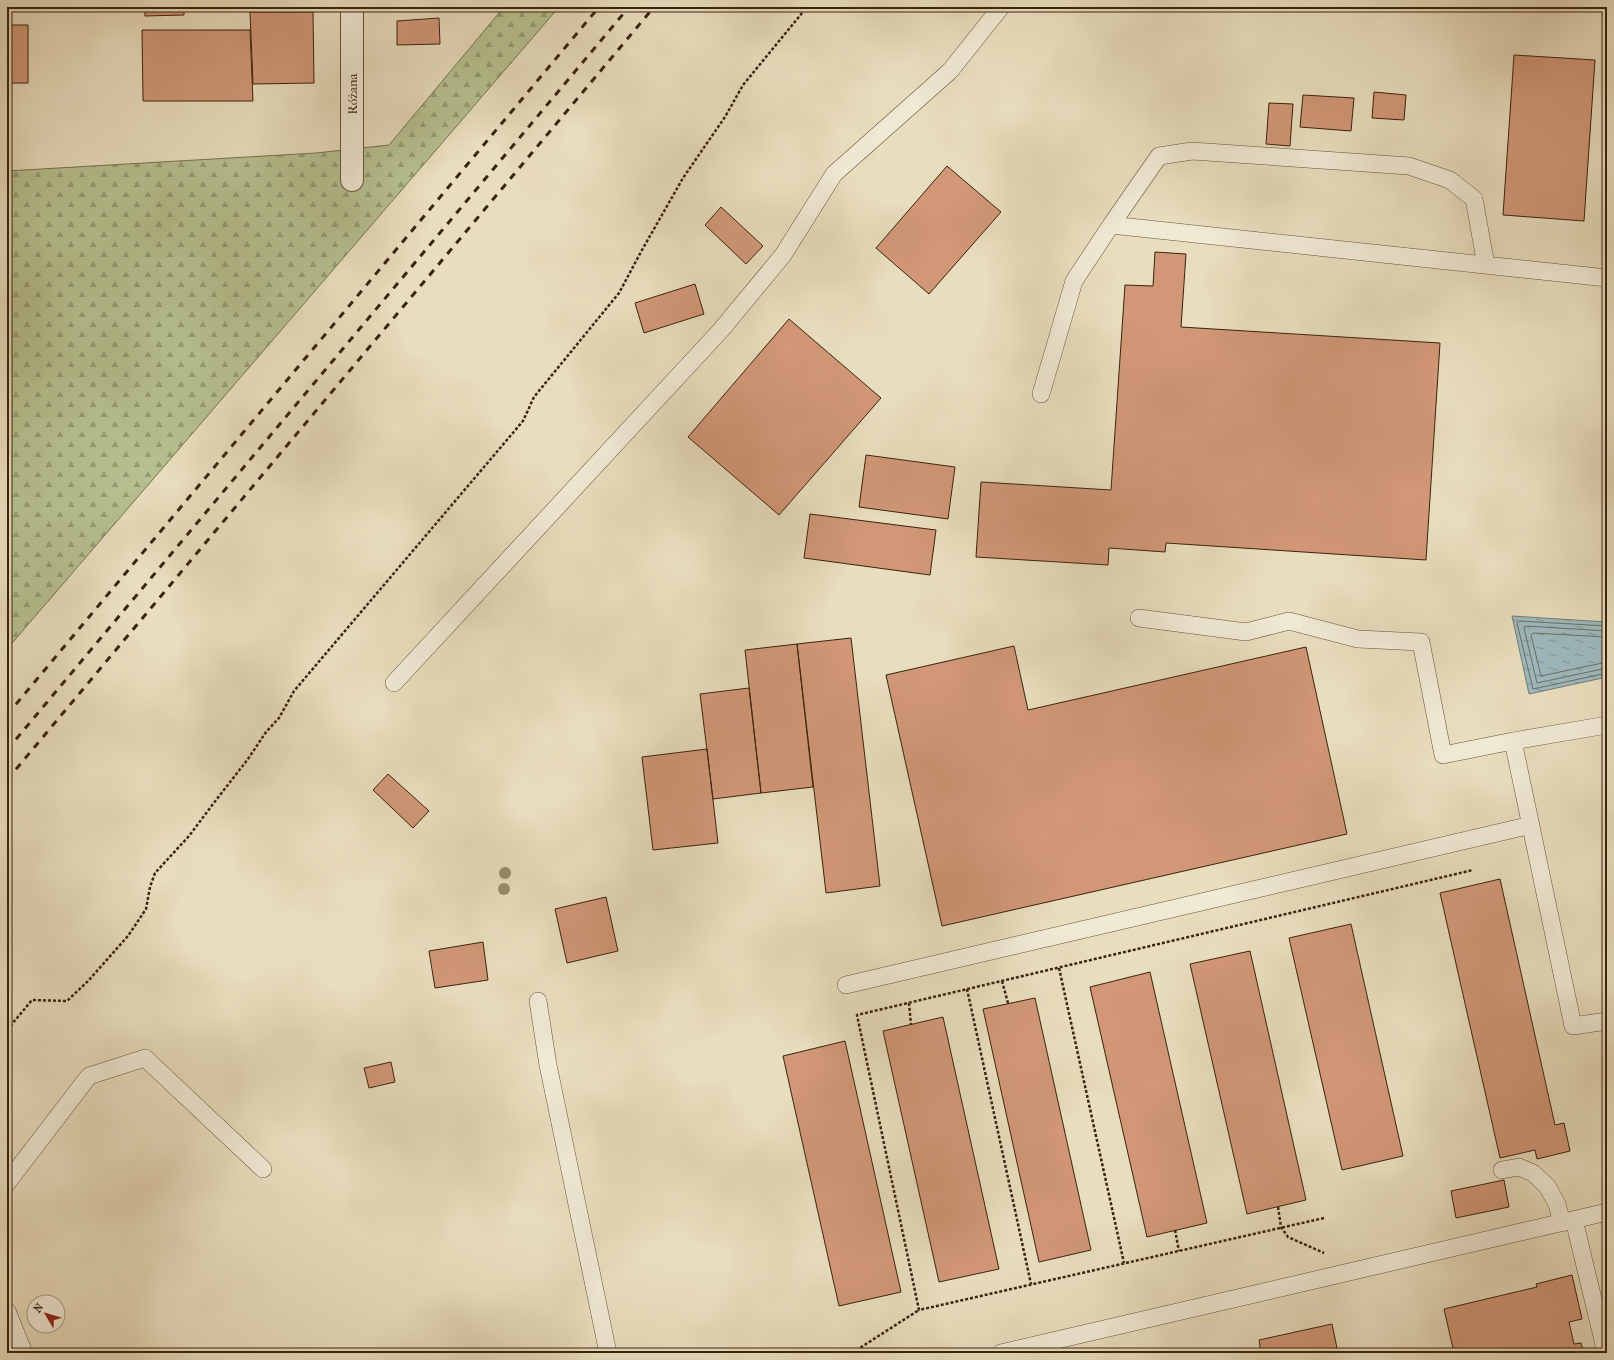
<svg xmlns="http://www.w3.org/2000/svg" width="1614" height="1360" viewBox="0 0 1614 1360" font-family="'IM FELL French Canon',serif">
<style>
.forest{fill:url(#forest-firs);stroke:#78724e}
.water{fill:url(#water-ripples);stroke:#757c76}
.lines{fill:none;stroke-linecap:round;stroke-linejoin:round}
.shore{stroke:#6c6e64;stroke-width:1}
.building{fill:#d19777;stroke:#3a230d}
.service-casing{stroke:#665239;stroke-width:18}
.minor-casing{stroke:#665239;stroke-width:24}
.path{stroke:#3a230d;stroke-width:2.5;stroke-dasharray:3 2;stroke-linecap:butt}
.service{stroke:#f0e9d4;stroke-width:17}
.minor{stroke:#f0e9d4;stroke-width:22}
.rail{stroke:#3a230d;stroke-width:3;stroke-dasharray:7 7;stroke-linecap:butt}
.tree{fill:#998c6e}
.labels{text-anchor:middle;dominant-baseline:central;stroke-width:3.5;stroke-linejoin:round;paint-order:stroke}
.street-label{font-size:13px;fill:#3a230d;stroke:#f0e9d4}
</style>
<defs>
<pattern id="forest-firs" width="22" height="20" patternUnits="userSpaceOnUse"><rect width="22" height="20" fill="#b6c090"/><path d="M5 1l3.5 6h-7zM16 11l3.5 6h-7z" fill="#959c74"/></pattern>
<pattern id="water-ripples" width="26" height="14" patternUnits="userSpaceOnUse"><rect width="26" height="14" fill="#9db8bc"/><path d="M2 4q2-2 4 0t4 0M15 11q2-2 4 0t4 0" fill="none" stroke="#819597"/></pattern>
</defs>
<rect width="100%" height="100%" fill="#e8ddbd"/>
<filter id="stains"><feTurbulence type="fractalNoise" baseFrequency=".005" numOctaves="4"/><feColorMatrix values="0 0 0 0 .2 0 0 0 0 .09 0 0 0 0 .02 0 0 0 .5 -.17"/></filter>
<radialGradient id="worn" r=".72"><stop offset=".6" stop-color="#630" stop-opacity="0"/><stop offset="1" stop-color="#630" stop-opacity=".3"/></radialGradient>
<!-- forest -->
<path class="forest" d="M504,7H559L7,649V171L316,153L389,145Z"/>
<!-- water -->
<path class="water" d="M1512,616L1607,622V677L1529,694Z"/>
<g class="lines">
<!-- shore -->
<path class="shore" d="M1607,626L1519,621L1517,623L1533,689L1607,673
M1607,631L1526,626L1524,628L1537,683L1607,668
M1607,637L1533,633L1531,635L1541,676L1607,662"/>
</g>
<!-- building -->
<path class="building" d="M145,7H184V15L145,16Z
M250,12H313L314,83L253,84Z
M439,18L440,44L397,45V21Z
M7,25H28V83H7Z
M142,30H250L253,101H143Z
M1514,55L1595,60L1584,221L1503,215Z
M1374,92L1406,95L1404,120L1372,118Z
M1303,95L1354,98L1351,131L1300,127Z
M1269,103L1293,104L1290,146L1266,144Z
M947,166L1001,212L929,294L876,248Z
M721,207L763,246L746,264L705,225Z
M1155,252L1186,254L1181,327L1440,343L1426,560L1166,543L1165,552L1109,548L1108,565L976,557L981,482L1111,490L1125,285L1153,286Z
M695,284L704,314L644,333L635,303Z
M789,319L881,398L779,515L688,437Z
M866,455L955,467L948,519L859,507Z
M810,514L936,530L930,575L804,558Z
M851,638L880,886L826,893L797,644Z
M797,644L813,787L761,793L745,650Z
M1014,646L1028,710L1306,647L1347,834L942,926L886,675Z
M749,688L761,793L713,799L700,694Z
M707,749L718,843L653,850L642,757Z
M388,774L429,811L413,828L373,790Z
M1500,879L1555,1125L1564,1123L1570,1151L1537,1159L1535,1150L1500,1158L1440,893Z
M606,897L618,951L567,963L555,909Z
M1351,924L1403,1156L1342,1170L1289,938Z
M483,942L488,980L435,988L429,951Z
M1250,951L1306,1200L1247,1214L1190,964Z
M1150,972L1207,1223L1147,1237L1090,987Z
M1035,998L1091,1250L1039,1262L983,1009Z
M943,1017L999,1269L939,1282L883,1031Z
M845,1041L901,1292L839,1306L783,1056Z
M391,1062L395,1082L369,1088L364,1068Z
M1504,1180L1509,1207L1456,1218L1451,1191Z
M1572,1275L1582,1319L1569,1322L1574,1344L1581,1343L1584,1353H1454L1444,1309L1537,1287L1536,1284Z
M1332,1324L1338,1353H1261L1259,1340Z"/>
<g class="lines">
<!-- service casing -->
<g class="service-casing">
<path id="service" d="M1111,225L1607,278
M1041,394L1074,281L1111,225L1159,156L1192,151L1409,166L1450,180L1474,199L1486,265
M1139,618L1246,632L1289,621L1358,639L1421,642L1443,755L1513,741
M394,683L721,330L783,255L834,174L950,71L1001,7
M1607,725L1513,741L1573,1026L1607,1021
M846,985L1531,825
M538,1001L548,1065L608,1353
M1502,1170L1519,1167L1533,1173L1547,1186L1557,1204L1562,1223
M7,1183L89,1076L145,1058L263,1169
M1574,1220L1606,1353
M7,1311L24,1353
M1001,1353L1607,1212"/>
</g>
<!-- minor casing -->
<g class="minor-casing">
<path id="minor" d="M352,7V180"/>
</g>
<!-- path -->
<path class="path" d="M1059,968L1124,1263
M1002,981L1008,1003
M967,989L1031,1284
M909,1003L911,1025
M7,1030L32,1000L67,1001L88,981L128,936L146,909L150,887L155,873L189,836L213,804L248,759L266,732L279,718L294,691L523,421L534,397L619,293L642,250L683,178L725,117L743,85L807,7
M1278,1207L1281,1227L1288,1237L1324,1253
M1324,1218L919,1310L857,1015L1473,870
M1175,1230L1179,1251
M852,1353L919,1310"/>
<!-- service -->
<use href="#service" class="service"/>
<!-- minor -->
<use href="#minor" class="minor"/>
<!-- rail -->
<path class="rail" d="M7,715L599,7
M7,750L629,7
M7,780L654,7"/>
</g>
<!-- trees -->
<g class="tree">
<circle cx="505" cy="873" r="6"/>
<circle cx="504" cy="889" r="6"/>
</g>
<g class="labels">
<!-- street labels -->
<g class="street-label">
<text transform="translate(352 94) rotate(-90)">Różana</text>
</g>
</g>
<!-- margin -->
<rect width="1614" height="1360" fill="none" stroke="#e8ddbd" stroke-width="24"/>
<rect x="8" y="8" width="1598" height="1344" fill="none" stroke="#3a230d" stroke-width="2"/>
<rect x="12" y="12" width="1590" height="1336" fill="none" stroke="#3a230d"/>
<!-- north arrow -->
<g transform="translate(46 1314) rotate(308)"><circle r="19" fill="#f0e9d4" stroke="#a79a84"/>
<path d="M0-3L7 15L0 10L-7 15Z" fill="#8f2418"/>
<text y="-6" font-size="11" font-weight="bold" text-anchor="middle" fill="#3a230d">N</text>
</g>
<rect width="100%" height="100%" filter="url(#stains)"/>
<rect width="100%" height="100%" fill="url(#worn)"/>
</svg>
